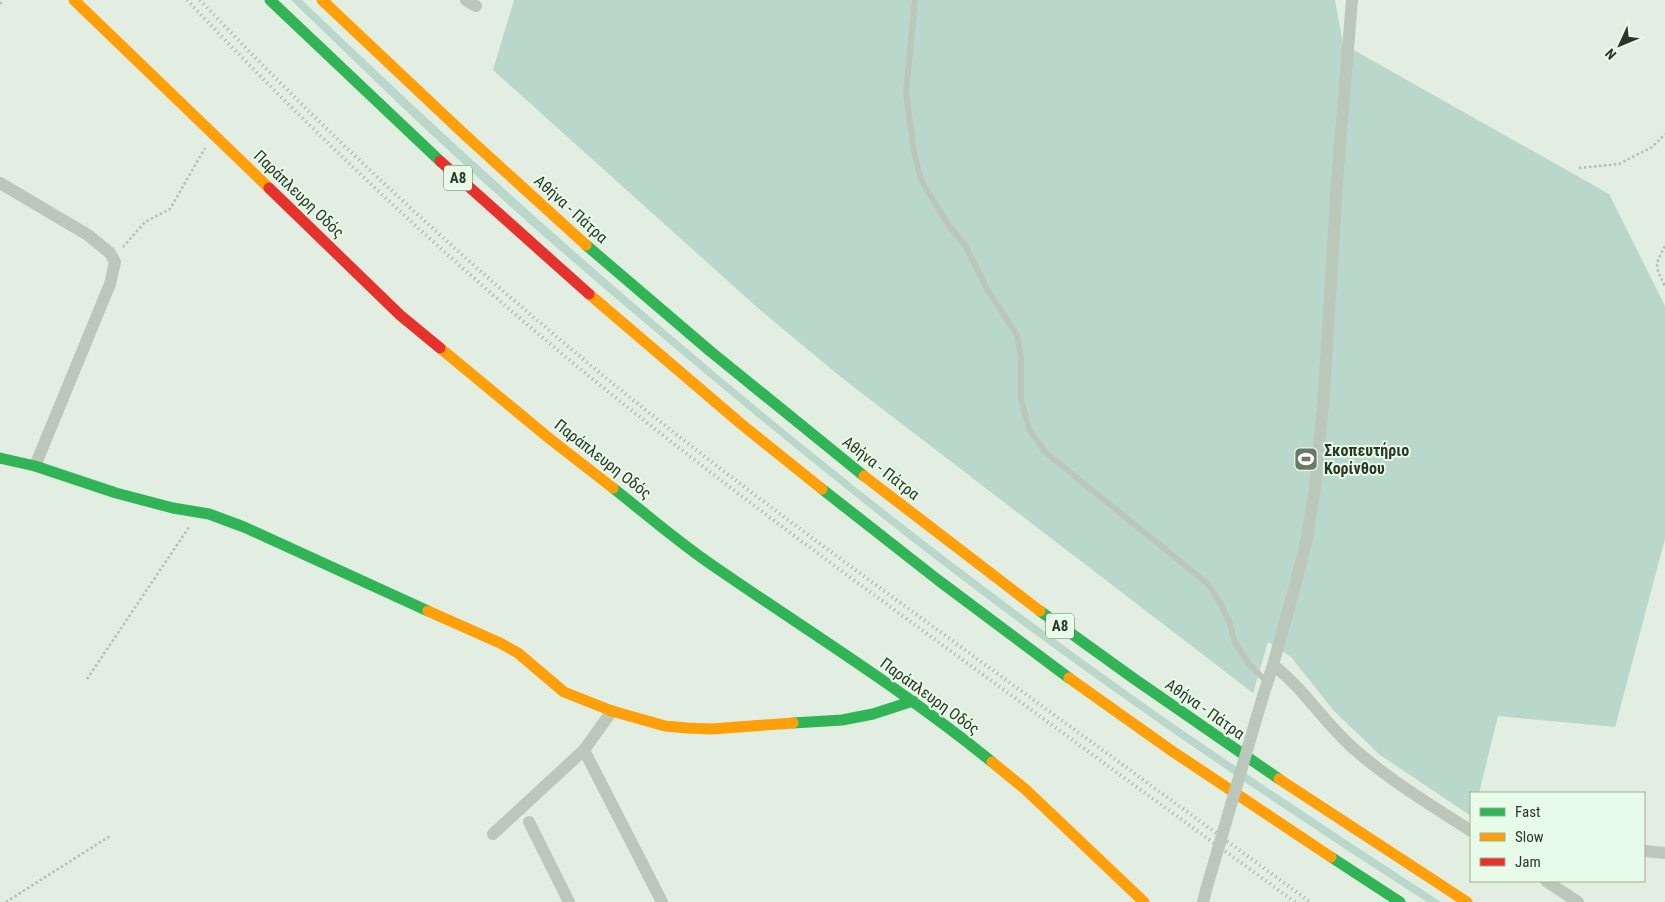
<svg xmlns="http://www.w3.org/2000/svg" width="1665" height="902" viewBox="0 0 1665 902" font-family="'Roboto Condensed',sans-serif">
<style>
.green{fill:#bad7cc}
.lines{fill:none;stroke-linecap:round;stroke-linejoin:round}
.path{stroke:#b4c0b2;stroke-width:2.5;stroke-dasharray:2.5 2.5;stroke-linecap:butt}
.lane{stroke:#bbc7ba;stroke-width:6}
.street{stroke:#bbc7ba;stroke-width:12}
.fast{stroke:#30b455;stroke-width:11}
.slow{stroke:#ff9f0a;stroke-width:11}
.jam{stroke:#e5322d;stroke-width:11}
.rail{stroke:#a5aea4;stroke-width:4;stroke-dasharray:1 4;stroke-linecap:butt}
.street-bridge{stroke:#bbc7ba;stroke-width:12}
.labels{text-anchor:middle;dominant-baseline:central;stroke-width:4;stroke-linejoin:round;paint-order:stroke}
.shield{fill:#e8fbe8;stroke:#647261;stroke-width:1}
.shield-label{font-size:15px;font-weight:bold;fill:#2c3827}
.street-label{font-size:16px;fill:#2c3827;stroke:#e8fbe8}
.poi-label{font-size:16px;font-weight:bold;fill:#2c3827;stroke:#e8fbe8;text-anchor:start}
</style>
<rect width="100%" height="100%" fill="#e1eee1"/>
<!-- green -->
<path class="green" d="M291,0H302C546,235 803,457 1078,656C1196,742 1318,822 1441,902H1427C1298,819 1170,733 1047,643C933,560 822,471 714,381C607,292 502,202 401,106C364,71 328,35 291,0Z
M514,0H1335L1343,44L1609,194L1665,306V539L1615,727L1498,716L1479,793H1471V816L1380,755L1334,711L1291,657L1268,642L1253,693L842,378L759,309L493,70Z"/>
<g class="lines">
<!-- path -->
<path class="path" d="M0,4L3,0
M1579,168L1619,164L1652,147L1665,134
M1665,246C1654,266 1655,266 1665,286
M123,247L145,222L170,209L205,148
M87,679L189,527
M6,902L110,836"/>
<!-- lane -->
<path class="lane" d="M915,0L906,93L914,152L921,180L949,226L965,245L987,289L1017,335L1021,359V399L1029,429L1045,452L1208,584L1220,603L1229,621L1235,643L1249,664L1267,682"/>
<!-- street -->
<path class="street" d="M466,0L476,6
M0,183L88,235L110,253L115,262L110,284L35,466
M1273,665C1303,688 1324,722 1353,748C1389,780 1431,805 1471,831
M1263,696L1273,665L1296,582L1307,538L1315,488L1324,394L1337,182L1352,0
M612,711L584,750L662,902
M529,822L569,902
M493,834L584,750
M1644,851L1665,853
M1546,881L1578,902
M1203,902L1206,890"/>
<!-- fast -->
<path class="fast" d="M270,0L440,161
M586,245L710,351L864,476
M0,458L35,466L116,493L173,508L209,514L244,527L428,611
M613,488C646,514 678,542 712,565C806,630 904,690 992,762
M822,489L938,580L1069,678
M1040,611L1133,678L1279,779
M793,723L842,720L873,714L913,701
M1331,857L1400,902"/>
<!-- slow -->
<path class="slow" d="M74,0L269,188
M322,0L464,134L586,245
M589,294L740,423L822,489
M440,348L550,439L613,488
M864,476L1040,611
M428,611L500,643L518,653L564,692L612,711L665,726L687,728L711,729L793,723
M1069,678L1172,751L1331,857
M992,762L1025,789L1144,902
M1279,779L1467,902"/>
<!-- jam -->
<path class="jam" d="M440,161L589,294
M269,188L400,315L440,348"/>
<!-- rail -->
<path class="rail" d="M187,0C297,117 414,228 536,332C653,431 776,523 900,614C1031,710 1163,806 1295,902
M200,0C330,138 470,267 617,387C712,464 810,537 909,609C1043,707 1177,804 1310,902"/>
<!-- street-bridge -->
<path class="street-bridge" d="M1206,890L1263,696"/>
</g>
<!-- icons -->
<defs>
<g id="stadium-square" transform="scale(1.25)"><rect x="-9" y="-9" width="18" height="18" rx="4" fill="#6b7868" stroke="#e8fbe8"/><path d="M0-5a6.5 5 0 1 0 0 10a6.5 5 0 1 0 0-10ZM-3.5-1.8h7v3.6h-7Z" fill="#fff"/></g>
</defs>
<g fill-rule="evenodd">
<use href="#stadium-square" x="1306" y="459"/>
</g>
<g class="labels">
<!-- shield labels -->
<g class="shield">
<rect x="444" y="165.5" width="28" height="25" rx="4"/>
<rect x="1046" y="613.5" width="28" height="25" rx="4"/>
</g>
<g class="shield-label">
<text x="458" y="178">Α8</text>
<text x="1060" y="626">Α8</text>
</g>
<!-- street labels -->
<g class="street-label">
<text transform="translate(299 194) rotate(44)">Παράπλευρη Οδός</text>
<text transform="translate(571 209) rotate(42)">Αθήνα - Πάτρα</text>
<text transform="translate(603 459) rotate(38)">Παράπλευρη Οδός</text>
<text transform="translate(881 468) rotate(38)">Αθήνα - Πάτρα</text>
<text transform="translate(930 696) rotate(36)">Παράπλευρη Οδός</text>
<text transform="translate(1205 709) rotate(35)">Αθήνα - Πάτρα</text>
</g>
<!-- poi labels -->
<g class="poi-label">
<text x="1324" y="450">Σκοπευτήριο<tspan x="1324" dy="18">Κορίνθου</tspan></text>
</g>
</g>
<!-- legend -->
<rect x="1470" y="792" width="175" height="90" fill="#e8fbe8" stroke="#9dad9b"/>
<rect x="1480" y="808" width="25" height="8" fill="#30b455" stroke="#9dad9b"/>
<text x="1515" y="817" font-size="15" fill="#2c3827">Fast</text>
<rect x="1480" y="833" width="25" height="8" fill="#ff9f0a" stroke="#9dad9b"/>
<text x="1515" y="842" font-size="15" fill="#2c3827">Slow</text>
<rect x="1480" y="858" width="25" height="8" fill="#e5322d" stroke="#9dad9b"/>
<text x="1515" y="867" font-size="15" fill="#2c3827">Jam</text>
<!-- north arrow -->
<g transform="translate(1620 45) rotate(226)" stroke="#e8fbe8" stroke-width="4" paint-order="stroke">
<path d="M0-4L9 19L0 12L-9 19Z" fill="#2c3827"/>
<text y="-8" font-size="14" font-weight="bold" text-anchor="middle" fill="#2c3827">N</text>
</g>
</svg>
